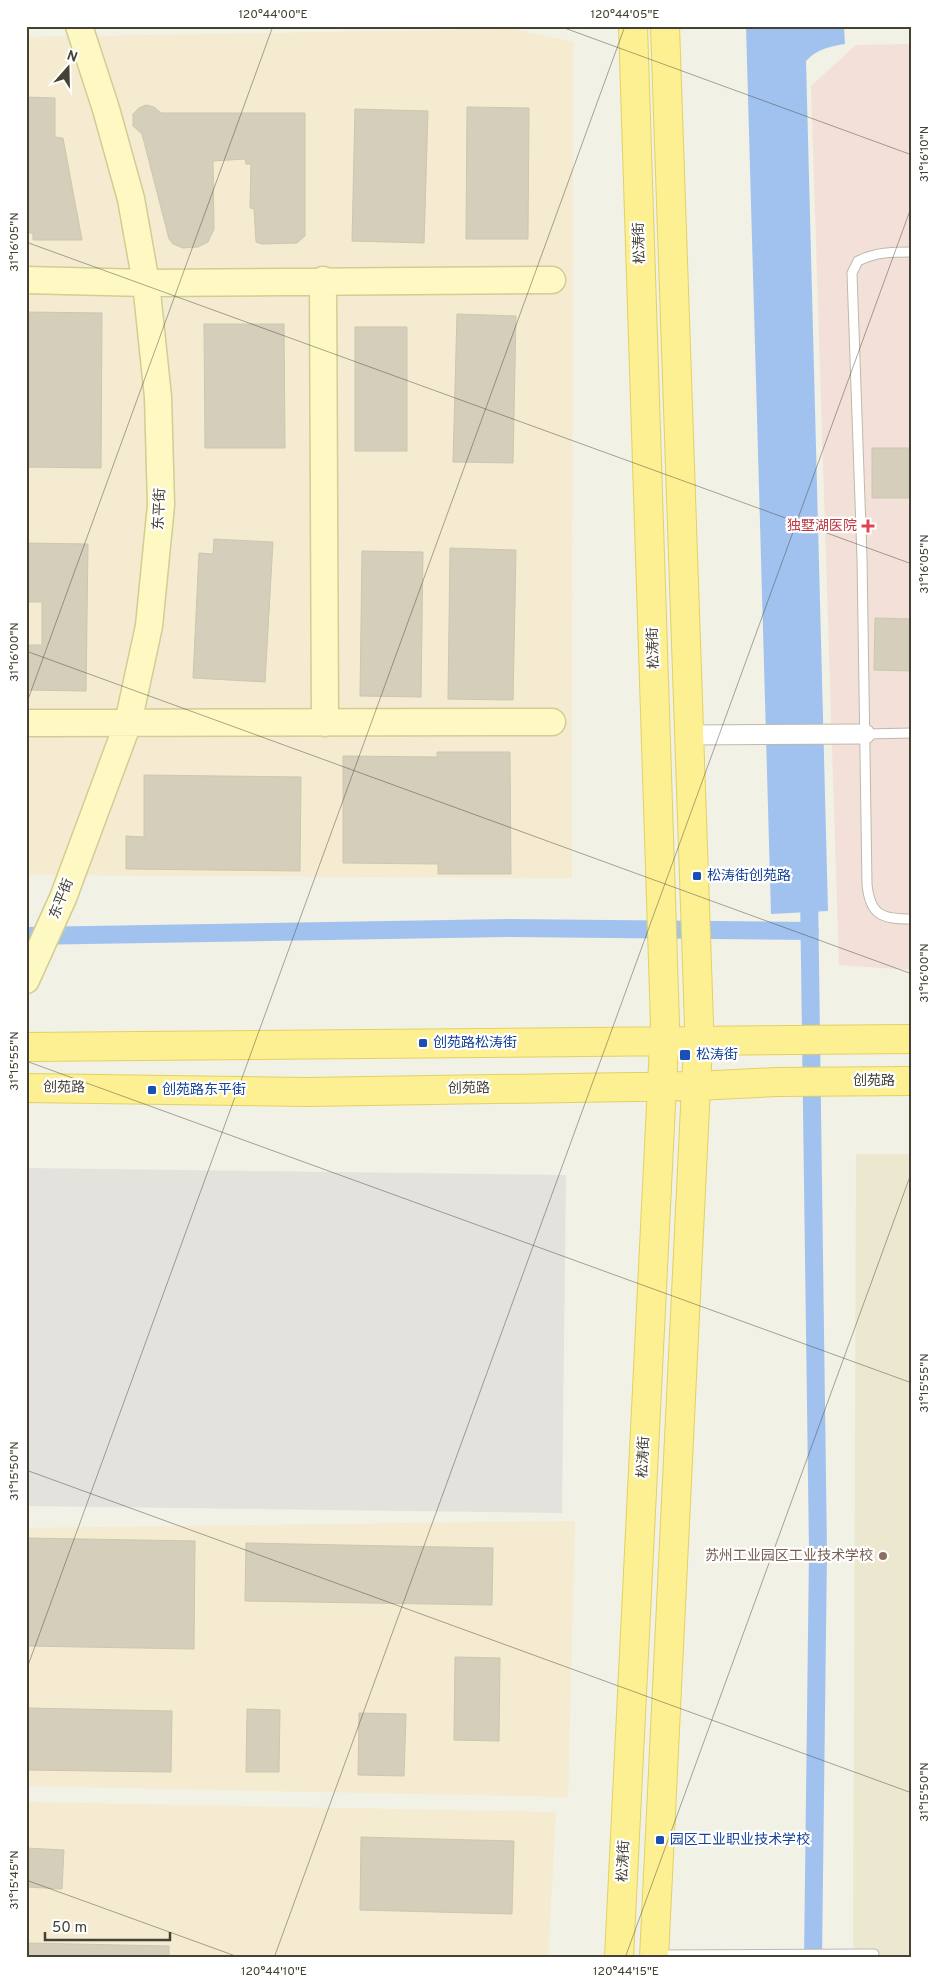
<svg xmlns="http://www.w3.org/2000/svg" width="938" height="1984" viewBox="0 0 938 1984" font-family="Overpass,'Noto Sans SC',sans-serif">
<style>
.commercial{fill:#f4ebd0}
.education{fill:#ebe8cf}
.medical{fill:#f3e0d8}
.parking{fill:#e3e2dd}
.water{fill:#a1c2ef}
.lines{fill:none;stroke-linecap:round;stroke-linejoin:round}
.canal{stroke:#a1c2ef;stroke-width:18}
.building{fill:#d4cebb;stroke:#cec7ae}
.lane-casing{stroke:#bebaa8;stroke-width:11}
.street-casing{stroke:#bebaa8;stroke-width:21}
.secondary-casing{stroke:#d2cc95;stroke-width:29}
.primary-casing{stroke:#e2d163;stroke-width:30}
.lane{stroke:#fff;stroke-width:9}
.street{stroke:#fff;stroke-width:19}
.secondary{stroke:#fef9c3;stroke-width:26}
.primary{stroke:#fdf093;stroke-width:28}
.ticks{fill:none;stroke:#454135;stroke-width:1;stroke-opacity:0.45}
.health-dot{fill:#e0444e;stroke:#fff;stroke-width:2}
.transit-dot{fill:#1a4fb4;stroke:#fff;stroke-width:2}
.education-dot{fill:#8d6e63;stroke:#fff;stroke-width:2}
.labels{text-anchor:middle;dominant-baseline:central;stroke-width:4.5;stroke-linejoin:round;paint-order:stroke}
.street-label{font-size:14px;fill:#454135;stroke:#fff}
.health-label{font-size:14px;fill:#be3a42;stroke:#fff;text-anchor:end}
.transit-label{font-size:14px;fill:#164399;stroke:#fff;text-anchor:start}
.education-label{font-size:14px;fill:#785e54;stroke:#fff;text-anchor:end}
.neatline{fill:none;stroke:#454135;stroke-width:2}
.ticks-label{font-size:12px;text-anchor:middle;fill:#454135}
</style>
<rect width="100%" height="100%" fill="#f2f1e5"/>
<!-- commercial -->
<path class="commercial" d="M513,29L573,42L572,878L26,875V37Z
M575,1521L568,1797L26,1786V1528Z
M26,1802L556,1812L548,1958H26Z"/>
<!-- education -->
<path class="education" d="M856,1154H912V1958H853Z"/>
<!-- medical -->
<path class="medical" d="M912,44V970L839,965L811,86L856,45Z"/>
<!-- parking -->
<path class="parking" d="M26,1168L566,1175L562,1513L26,1506Z"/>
<!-- water -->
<path class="water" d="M746,26H805L810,29L844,27L845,44C828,47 817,49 806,61L828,911L771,914Z"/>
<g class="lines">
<!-- canal -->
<path class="canal" d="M809,889L818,1552L813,1958
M26,936L508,928L810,931"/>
</g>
<!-- building -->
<path class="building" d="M26,97L55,98V137L63,138L82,240H33V233H26Z
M146,105L154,107L161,113H305V236L297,243L262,244L256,242L254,209L250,208L251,164H246L245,159L213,161L214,229L208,242L198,247L183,248L173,244L169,239L142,134L133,126V114L139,108Z
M467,107L529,108L528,239H466Z
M355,109L428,111L424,243L352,241Z
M26,312L102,313L101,468L26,467Z
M457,314L516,316L513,463L453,462Z
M204,324H284L285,448H205Z
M355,327H407V451H355Z
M872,448H912V498H872Z
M214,539L273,542L265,682L193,678L199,553L213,554Z
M26,543L88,544L86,691L26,690V645H42V602H26Z
M450,548L516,550L513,700L448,699Z
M362,551L423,552L421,697L360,696Z
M875,618L912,619V671L874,670Z
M437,752H510L511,874H438V864L343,863V756L437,757Z
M144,775L301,777L300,871L126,869V836L144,837Z
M26,1538L195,1541L194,1649L26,1646Z
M246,1543L493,1548L492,1605L245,1601Z
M455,1657L500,1658L499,1741L454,1740Z
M26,1708L172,1711L171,1772L26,1770Z
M247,1709L280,1710L279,1772H246Z
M359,1713L406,1714L404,1776L358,1775Z
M361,1837L514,1841L512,1914L360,1910Z
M26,1848L64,1850L62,1889L26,1887Z
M26,1943L169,1946V1958H26Z"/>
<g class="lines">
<!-- lane casing -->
<g class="lane-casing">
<path id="lane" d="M912,252C892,252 876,252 858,261L852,273L862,558L867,884C870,916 882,919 912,919
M865,734L912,733
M657,1955L874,1954"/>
</g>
<!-- street casing -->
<g class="street-casing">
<path id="street" d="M690,735L865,734"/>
</g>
<!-- secondary casing -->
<g class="secondary-casing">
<path id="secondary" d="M26,280L146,283L552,280
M323,280L325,723
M26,723L552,722
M26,980L63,898L128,723L149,626L161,505L158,397L146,283L131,199L106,109L79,26"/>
</g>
<!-- primary casing -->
<g class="primary-casing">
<path id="primary" d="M26,1047L912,1039
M26,1088L307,1092L696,1086L777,1082L912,1081
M619,1958L665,1024L633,26
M654,1958L699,1024L665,26"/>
</g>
<!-- lane -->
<use href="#lane" class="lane"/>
<!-- street -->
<use href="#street" class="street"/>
<!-- secondary -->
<use href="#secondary" class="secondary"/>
<!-- primary -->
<use href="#primary" class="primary"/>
</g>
<!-- ticks -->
<path class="ticks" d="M559,26L912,155M26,242L912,564M26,651L912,974M26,705L273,26M26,1061L912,1383M26,1470L912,1793M26,1671L625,26M26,1880L241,1958M274,1958L912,205M625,1958L912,1171"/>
<!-- markers -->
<path class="health-dot" d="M865.5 518.5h5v5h5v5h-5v5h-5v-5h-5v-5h5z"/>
<g class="transit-dot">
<rect x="692" y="871" width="10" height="10" rx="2.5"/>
<rect x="418" y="1038" width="10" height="10" rx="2.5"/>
<rect x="679" y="1049" width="12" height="12" rx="2.5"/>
<rect x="147" y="1085" width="10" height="10" rx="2.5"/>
<rect x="655" y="1835" width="10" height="10" rx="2.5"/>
</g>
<circle class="education-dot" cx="883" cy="1556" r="5"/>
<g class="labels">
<!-- street labels -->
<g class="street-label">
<text transform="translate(640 243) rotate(-92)">松涛街</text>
<text transform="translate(160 509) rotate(-87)">东平街</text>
<text transform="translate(654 648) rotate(-92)">松涛街</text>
<text transform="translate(62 899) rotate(-68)">东平街</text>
<text x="874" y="1081">创苑路</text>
<text transform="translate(64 1088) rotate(1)">创苑路</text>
<text transform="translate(469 1089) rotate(-1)">创苑路</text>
<text transform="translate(644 1457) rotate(-87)">松涛街</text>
<text transform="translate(624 1861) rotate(-87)">松涛街</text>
</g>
<!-- health labels -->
<g class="health-label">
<text x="857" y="526">独墅湖医院</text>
</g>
<!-- transit labels -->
<g class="transit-label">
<text x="707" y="876">松涛街创苑路</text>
<text x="433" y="1043">创苑路松涛街</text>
<text x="696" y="1055">松涛街</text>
<text x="162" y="1090">创苑路东平街</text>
<text x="670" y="1840">园区工业职业技术学校</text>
</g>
<!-- education labels -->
<g class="education-label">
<text x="873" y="1556">苏州工业园区工业技术学校</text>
</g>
</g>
<!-- border -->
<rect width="938" height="1984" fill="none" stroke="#ffffff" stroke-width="55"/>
<!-- north arrow -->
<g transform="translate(68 68) rotate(20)" stroke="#ffffff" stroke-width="4" paint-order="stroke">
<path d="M0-4L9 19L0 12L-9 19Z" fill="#454135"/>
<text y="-8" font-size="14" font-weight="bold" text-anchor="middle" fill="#454135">N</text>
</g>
<!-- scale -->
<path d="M45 1932v8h125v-8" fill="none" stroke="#454135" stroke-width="2.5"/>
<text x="52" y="1932" font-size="15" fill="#454135" stroke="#ffffff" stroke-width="4" paint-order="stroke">50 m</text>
<rect x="28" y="28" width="882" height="1928" class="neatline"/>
<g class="ticks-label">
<text x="273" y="18">120°44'00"E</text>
<text x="625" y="18">120°44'05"E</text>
<text transform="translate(924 154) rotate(-90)" y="4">31°16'10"N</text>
<text transform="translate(14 242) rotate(-90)" y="4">31°16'05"N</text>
<text transform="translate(924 564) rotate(-90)" y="4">31°16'05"N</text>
<text transform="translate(14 652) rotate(-90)" y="4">31°16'00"N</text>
<text transform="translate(924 973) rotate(-90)" y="4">31°16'00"N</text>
<text transform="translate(14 1061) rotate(-90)" y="4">31°15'55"N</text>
<text transform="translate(924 1383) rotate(-90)" y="4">31°15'55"N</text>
<text transform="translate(14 1471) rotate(-90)" y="4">31°15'50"N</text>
<text transform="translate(924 1792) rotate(-90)" y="4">31°15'50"N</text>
<text transform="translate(14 1880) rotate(-90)" y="4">31°15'45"N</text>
<text x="274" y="1975">120°44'10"E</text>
<text x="626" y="1975">120°44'15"E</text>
</g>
</svg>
